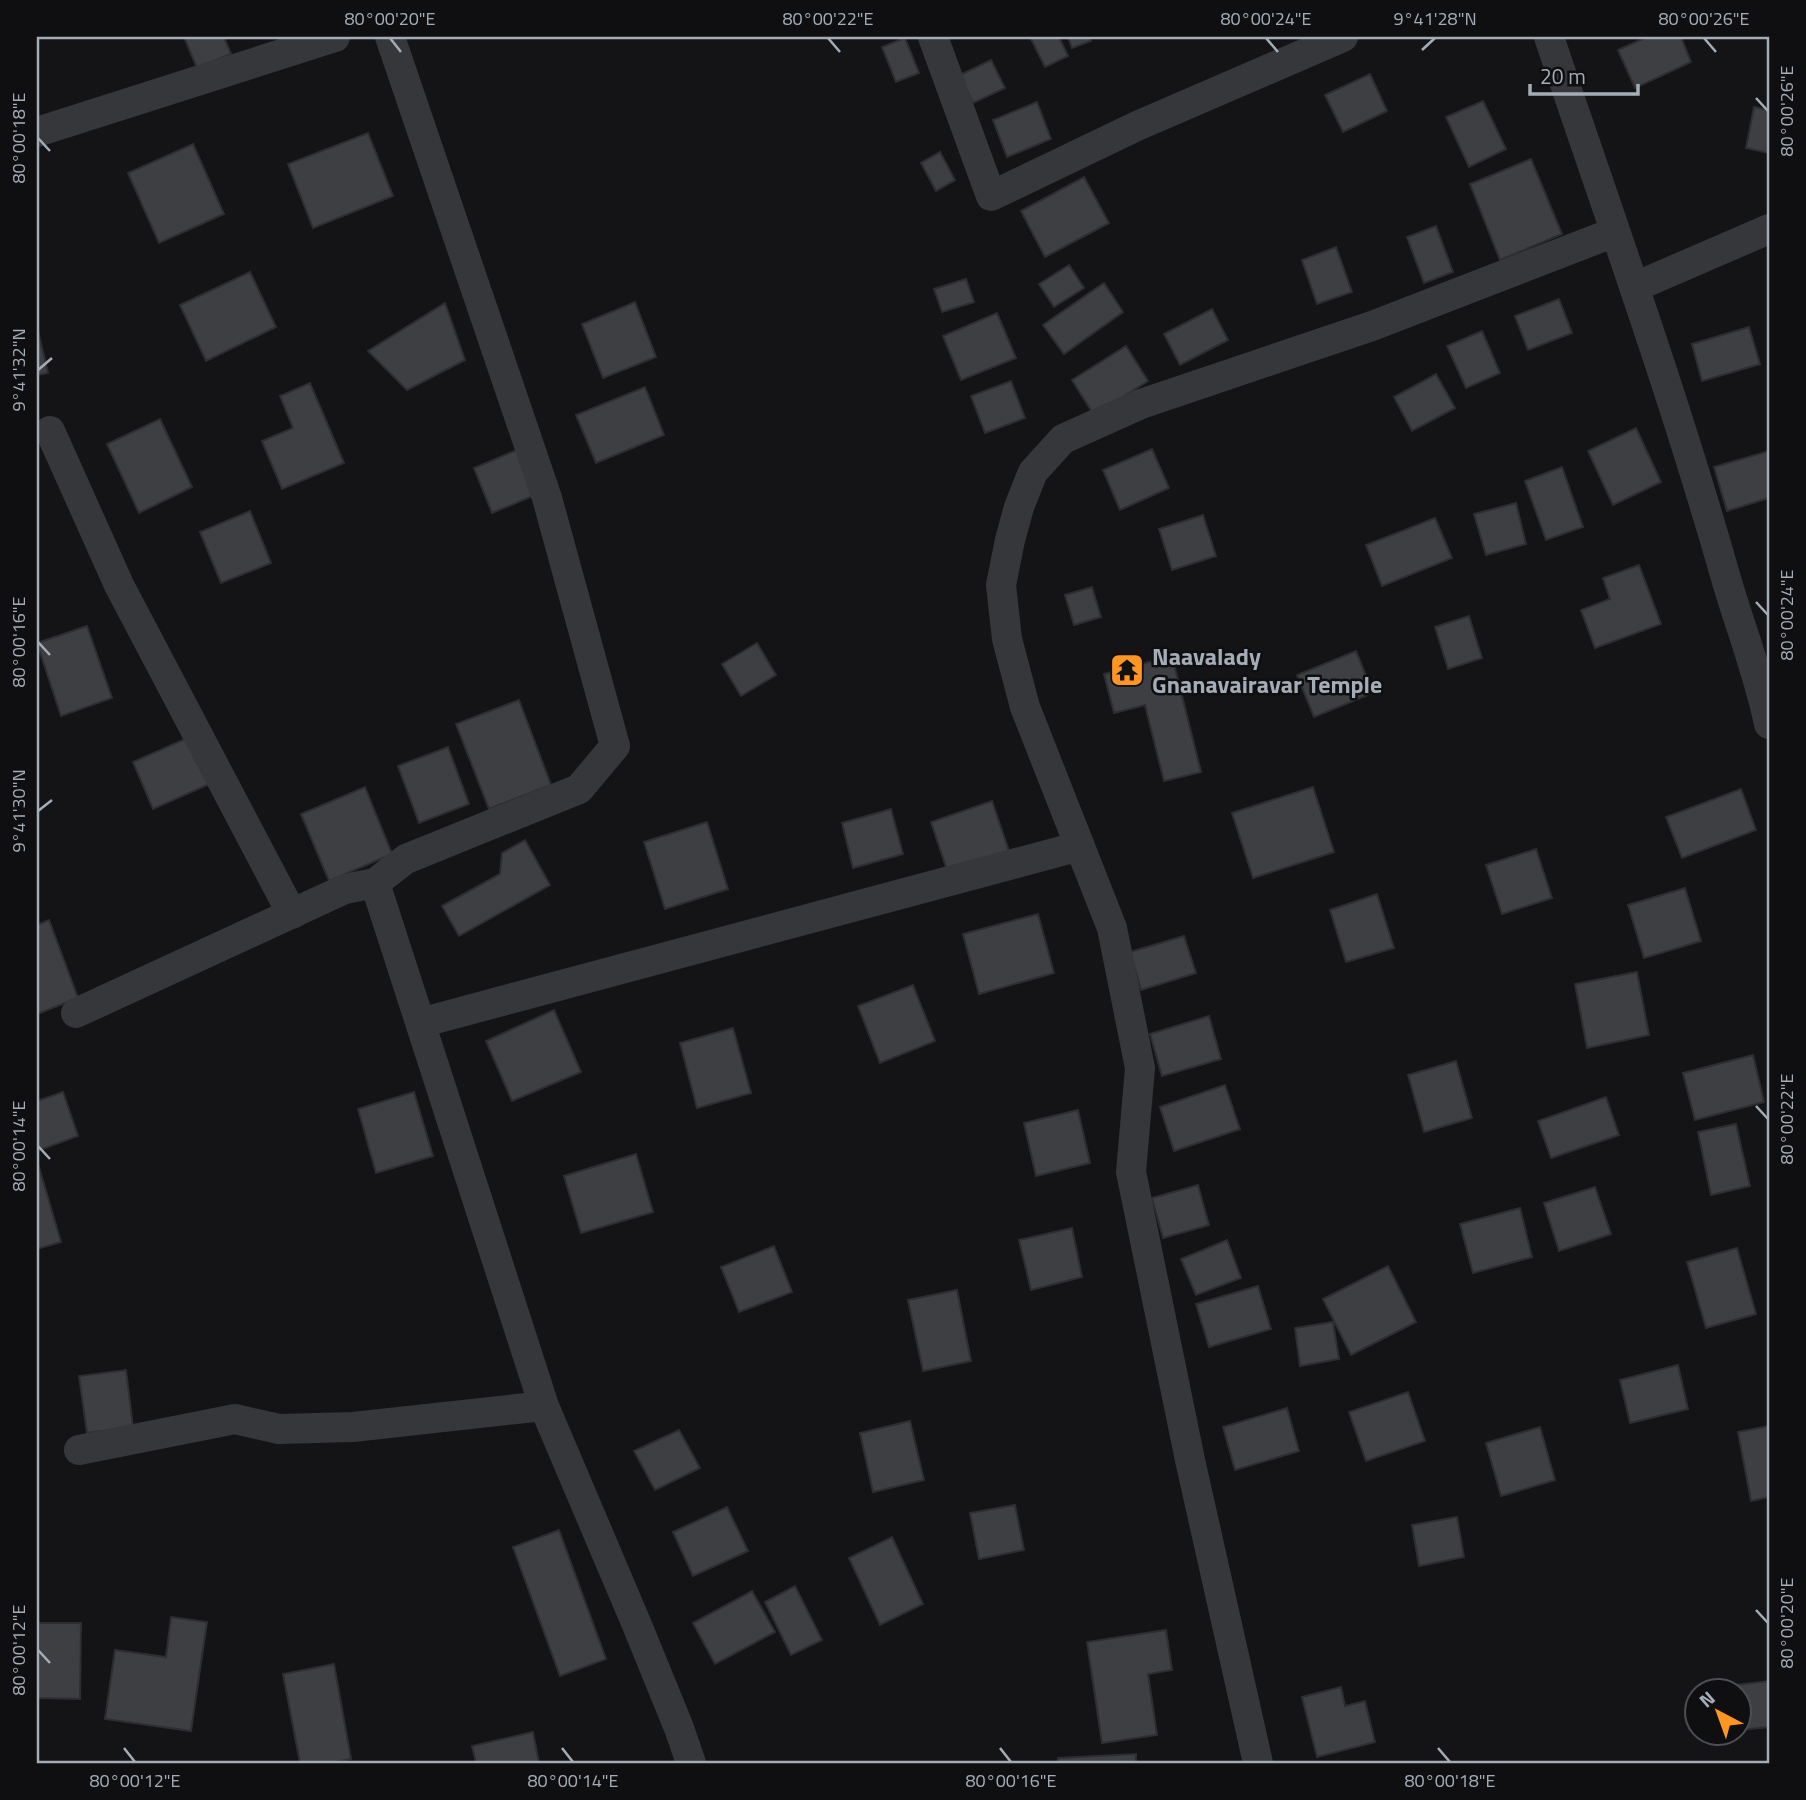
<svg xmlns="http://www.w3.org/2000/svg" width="1806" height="1800" viewBox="0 0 1806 1800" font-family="'Titillium Web',sans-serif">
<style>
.building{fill:#3e3f43;stroke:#2e2e32;stroke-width:2}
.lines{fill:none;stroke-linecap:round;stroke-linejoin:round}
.street{stroke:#35373b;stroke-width:30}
.ticks{fill:none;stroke:#a4adb7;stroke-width:2.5}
.labels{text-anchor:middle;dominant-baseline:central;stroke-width:5;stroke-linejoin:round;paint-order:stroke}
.poi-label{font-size:24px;font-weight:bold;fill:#a4adb7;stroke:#0f0f11;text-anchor:start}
.neatline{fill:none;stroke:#a4adb7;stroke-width:2.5}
.ticks-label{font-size:18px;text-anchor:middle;fill:#a4adb7}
</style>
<rect width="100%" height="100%" fill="#141416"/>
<!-- building -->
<path class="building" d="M184,37H224L231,54L197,68Z
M1030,37H1059L1068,56L1045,67Z
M1068,37H1089L1091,41L1072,48Z
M1647,37H1681L1691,62L1635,88L1618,50Z
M905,38L919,73L896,82L882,47Z
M991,60L1005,88L973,103L960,75Z
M1370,74L1387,111L1343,132L1325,95Z
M1483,101L1506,149L1469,167L1446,117Z
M1037,102L1051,139L1007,157L993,120Z
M1754,107L1769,110V153L1746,148Z
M368,133L393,196L313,228L288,164Z
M193,144L224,214L159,243L128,173Z
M940,152L955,180L936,191L921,163Z
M1531,159L1562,234L1500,260L1470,184Z
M1084,177L1109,223L1045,257L1021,211Z
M1436,226L1453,272L1424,283L1407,237Z
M1336,247L1352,292L1317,304L1302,260Z
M1069,265L1084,288L1054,307L1039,284Z
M250,272L276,327L206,361L180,305Z
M966,279L974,302L942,312L934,289Z
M1104,283L1123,312L1064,354L1043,325Z
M1559,299L1572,333L1528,350L1515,316Z
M635,302L656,357L603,378L582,324Z
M445,303L465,360L407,390L368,351Z
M1212,309L1228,340L1180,365L1164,334Z
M997,313L1016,358L961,380L943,336Z
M1749,327L1760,364L1702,381L1692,344Z
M38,331L48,373L37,375V332Z
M1482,331L1500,373L1466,388L1447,346Z
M1126,346L1148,381L1094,415L1072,380Z
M1436,374L1455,408L1412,431L1394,397Z
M1011,381L1025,418L985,433L971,396Z
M310,383L344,463L282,489L262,441L293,428L280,396Z
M645,387L664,435L596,463L576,415Z
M160,419L192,487L139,513L107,444Z
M1636,428L1661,482L1613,505L1588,451Z
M1152,449L1169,488L1120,510L1103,470Z
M517,450L535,495L492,513L474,468Z
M1769,451V498L1727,511L1714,467Z
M1562,467L1583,527L1546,540L1525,481Z
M1516,503L1526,544L1486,555L1474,514Z
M250,511L271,563L221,583L200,532Z
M1203,515L1216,556L1172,570L1159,529Z
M1435,518L1452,558L1382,586L1366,545Z
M1639,565L1661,624L1595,648L1581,610L1610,599L1603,578Z
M1092,587L1101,617L1074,625L1065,595Z
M1469,616L1482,658L1448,669L1435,627Z
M87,626L112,698L61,716L37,643Z
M757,643L776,675L741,696L722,664Z
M1356,651L1373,693L1314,717L1297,675Z
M1172,656L1201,772L1164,781L1145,705L1114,713L1104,674Z
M519,700L551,785L489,809L456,724Z
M194,735L214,782L153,809L133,762Z
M448,747L469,804L419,823L398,766Z
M365,787L392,854L329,881L301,814Z
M1313,787L1334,852L1253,878L1232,813Z
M1741,789L1756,830L1682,858L1666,817Z
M992,801L1011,857L950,879L931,822Z
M891,809L903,854L853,868L842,823Z
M707,822L728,889L665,909L644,842Z
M525,840L550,885L459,936L442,906L500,874L502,853Z
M1536,849L1552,898L1502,914L1486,865Z
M1685,888L1701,941L1644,958L1628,905Z
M1377,894L1394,948L1346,962L1330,910Z
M1038,914L1054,973L979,994L963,934Z
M49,920L78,998L37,1014V925Z
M1184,936L1196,973L1141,990L1130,952Z
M1637,972L1649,1035L1587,1048L1575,984Z
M913,985L935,1041L880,1063L858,1006Z
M554,1010L581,1072L512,1101L486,1041Z
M1209,1016L1221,1059L1162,1076L1150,1034Z
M733,1028L751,1093L697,1108L680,1043Z
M1753,1055L1764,1102L1695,1120L1683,1073Z
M1456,1061L1472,1118L1424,1132L1408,1075Z
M1225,1085L1240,1129L1174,1151L1160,1107Z
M63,1092L78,1136L37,1151V1101Z
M414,1092L433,1156L376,1173L358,1109Z
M1606,1097L1619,1135L1551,1158L1538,1121Z
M1078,1110L1090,1163L1036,1176L1024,1123Z
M1736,1124L1750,1186L1711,1195L1698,1132Z
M636,1154L653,1212L581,1233L564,1176Z
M39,1167L61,1242L37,1249V1168Z
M1198,1185L1209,1225L1163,1238L1152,1198Z
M1595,1187L1611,1234L1559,1251L1544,1203Z
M1520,1208L1532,1257L1473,1273L1460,1224Z
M1072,1228L1082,1277L1031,1290L1019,1240Z
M1227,1240L1241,1278L1196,1295L1181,1259Z
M774,1246L792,1292L739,1312L721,1267Z
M1737,1248L1756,1314L1706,1328L1687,1262Z
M1388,1266L1416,1322L1351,1355L1323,1299Z
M1258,1286L1271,1329L1209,1347L1196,1304Z
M957,1290L971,1361L923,1371L908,1300Z
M1333,1322L1339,1359L1300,1366L1295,1328Z
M1678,1365L1688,1409L1630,1423L1620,1380Z
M126,1370L133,1427L87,1433L79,1376Z
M1408,1392L1425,1441L1366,1461L1349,1412Z
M1287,1408L1299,1451L1235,1470L1223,1427Z
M910,1421L924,1480L873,1492L860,1433Z
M1769,1426V1497L1751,1501L1738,1432Z
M1540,1427L1555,1480L1501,1496L1486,1443Z
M679,1430L700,1468L655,1490L634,1451Z
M1015,1505L1024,1550L979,1559L970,1513Z
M727,1507L748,1551L693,1576L673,1532Z
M1457,1517L1464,1557L1419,1566L1412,1525Z
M559,1530L606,1659L560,1676L513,1547Z
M892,1537L923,1604L880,1625L849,1558Z
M795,1586L822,1640L791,1655L765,1602Z
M752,1591L775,1632L715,1664L693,1623Z
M171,1617L207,1622L191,1731L105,1719L115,1650L166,1657Z
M39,1623H81L80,1699L38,1698Z
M1166,1630L1172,1670L1148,1674L1157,1735L1102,1743L1087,1642Z
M334,1664L351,1759L330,1763H300L283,1674Z
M1769,1681V1727L1740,1730V1692H1727L1726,1686Z
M1341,1687L1345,1706L1365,1701L1375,1742L1317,1757L1302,1697Z
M533,1732L539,1763H476L472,1746Z
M1136,1754V1763H1058V1758Z"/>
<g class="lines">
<!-- street -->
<path class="street" d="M390,37L547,498L615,746L579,789L406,859L375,883L544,1406
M933,37L991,196L1137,126L1343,37
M1549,37C1610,218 1675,398 1727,582C1741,629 1759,675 1769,724
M37,132L335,37
M1635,287L1769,229
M50,431L119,585L292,914
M76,1013L345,889L375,883
M420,1023L1080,846
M79,1450L235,1419L279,1429L353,1427L544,1406L637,1625L679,1728L691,1763
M1258,1763L1190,1460L1131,1172L1140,1068L1112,928L1025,707L1007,639L1001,585L1010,540L1019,507L1033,472L1063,439L1141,404L1372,326L1615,232"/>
</g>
<!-- ticks -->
<path class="ticks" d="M390,38L401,52M828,38L840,52M1266,38L1278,52M1704,38L1716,52M1422,50L1435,38M1756,98L1768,111M38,138L50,151M38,370L52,358M1756,602L1768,615M38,642L50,655M38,811L52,800M1756,1106L1768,1119M38,1146L50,1159M1756,1610L1768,1623M38,1650L50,1663M124,1748L135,1762M562,1748L573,1762M1000,1748L1011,1762M1438,1748L1450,1762"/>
<!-- icons -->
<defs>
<g id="temple-square" transform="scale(1.75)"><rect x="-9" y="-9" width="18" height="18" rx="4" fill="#ff9623" stroke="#0f0f11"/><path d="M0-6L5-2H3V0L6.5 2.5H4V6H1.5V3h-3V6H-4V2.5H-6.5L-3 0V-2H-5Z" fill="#111"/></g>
</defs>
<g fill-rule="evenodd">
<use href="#temple-square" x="1127" y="670"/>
</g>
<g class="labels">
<!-- poi labels -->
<g class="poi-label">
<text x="1152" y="656">Naavalady<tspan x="1152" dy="28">Gnanavairavar Temple</tspan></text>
</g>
</g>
<!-- border -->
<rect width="1806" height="1800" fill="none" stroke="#0f0f11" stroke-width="77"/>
<!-- north arrow -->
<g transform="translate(1718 1712) rotate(319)"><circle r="33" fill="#0f0f11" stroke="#4b4e53" stroke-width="2"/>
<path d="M0-5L12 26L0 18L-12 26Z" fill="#ff9623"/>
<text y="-10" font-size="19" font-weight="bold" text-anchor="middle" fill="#a4adb7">N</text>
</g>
<!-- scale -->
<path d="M1530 84v10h108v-10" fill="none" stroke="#a4adb7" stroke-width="3.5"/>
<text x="1540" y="84" font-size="21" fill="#a4adb7" stroke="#0f0f11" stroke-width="5" paint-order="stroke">20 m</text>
<rect x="38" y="38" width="1730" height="1724" class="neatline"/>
<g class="ticks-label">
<text x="390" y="25">80°00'20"E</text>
<text x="828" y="25">80°00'22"E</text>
<text x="1266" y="25">80°00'24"E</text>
<text x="1435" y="25">9°41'28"N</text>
<text x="1704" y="25">80°00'26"E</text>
<text transform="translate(1787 111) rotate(-90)" y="6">80°00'26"E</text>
<text transform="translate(19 138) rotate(-90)" y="6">80°00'18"E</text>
<text transform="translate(19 370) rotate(-90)" y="6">9°41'32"N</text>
<text transform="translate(1787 615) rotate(-90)" y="6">80°00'24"E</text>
<text transform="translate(19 642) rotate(-90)" y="6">80°00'16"E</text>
<text transform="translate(19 811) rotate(-90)" y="6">9°41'30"N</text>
<text transform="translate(1787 1119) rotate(-90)" y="6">80°00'22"E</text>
<text transform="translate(19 1146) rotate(-90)" y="6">80°00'14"E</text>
<text transform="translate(1787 1623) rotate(-90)" y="6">80°00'20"E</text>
<text transform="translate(19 1650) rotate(-90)" y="6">80°00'12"E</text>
<text x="135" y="1787">80°00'12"E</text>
<text x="573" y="1787">80°00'14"E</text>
<text x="1011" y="1787">80°00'16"E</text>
<text x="1450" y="1787">80°00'18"E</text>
</g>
</svg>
